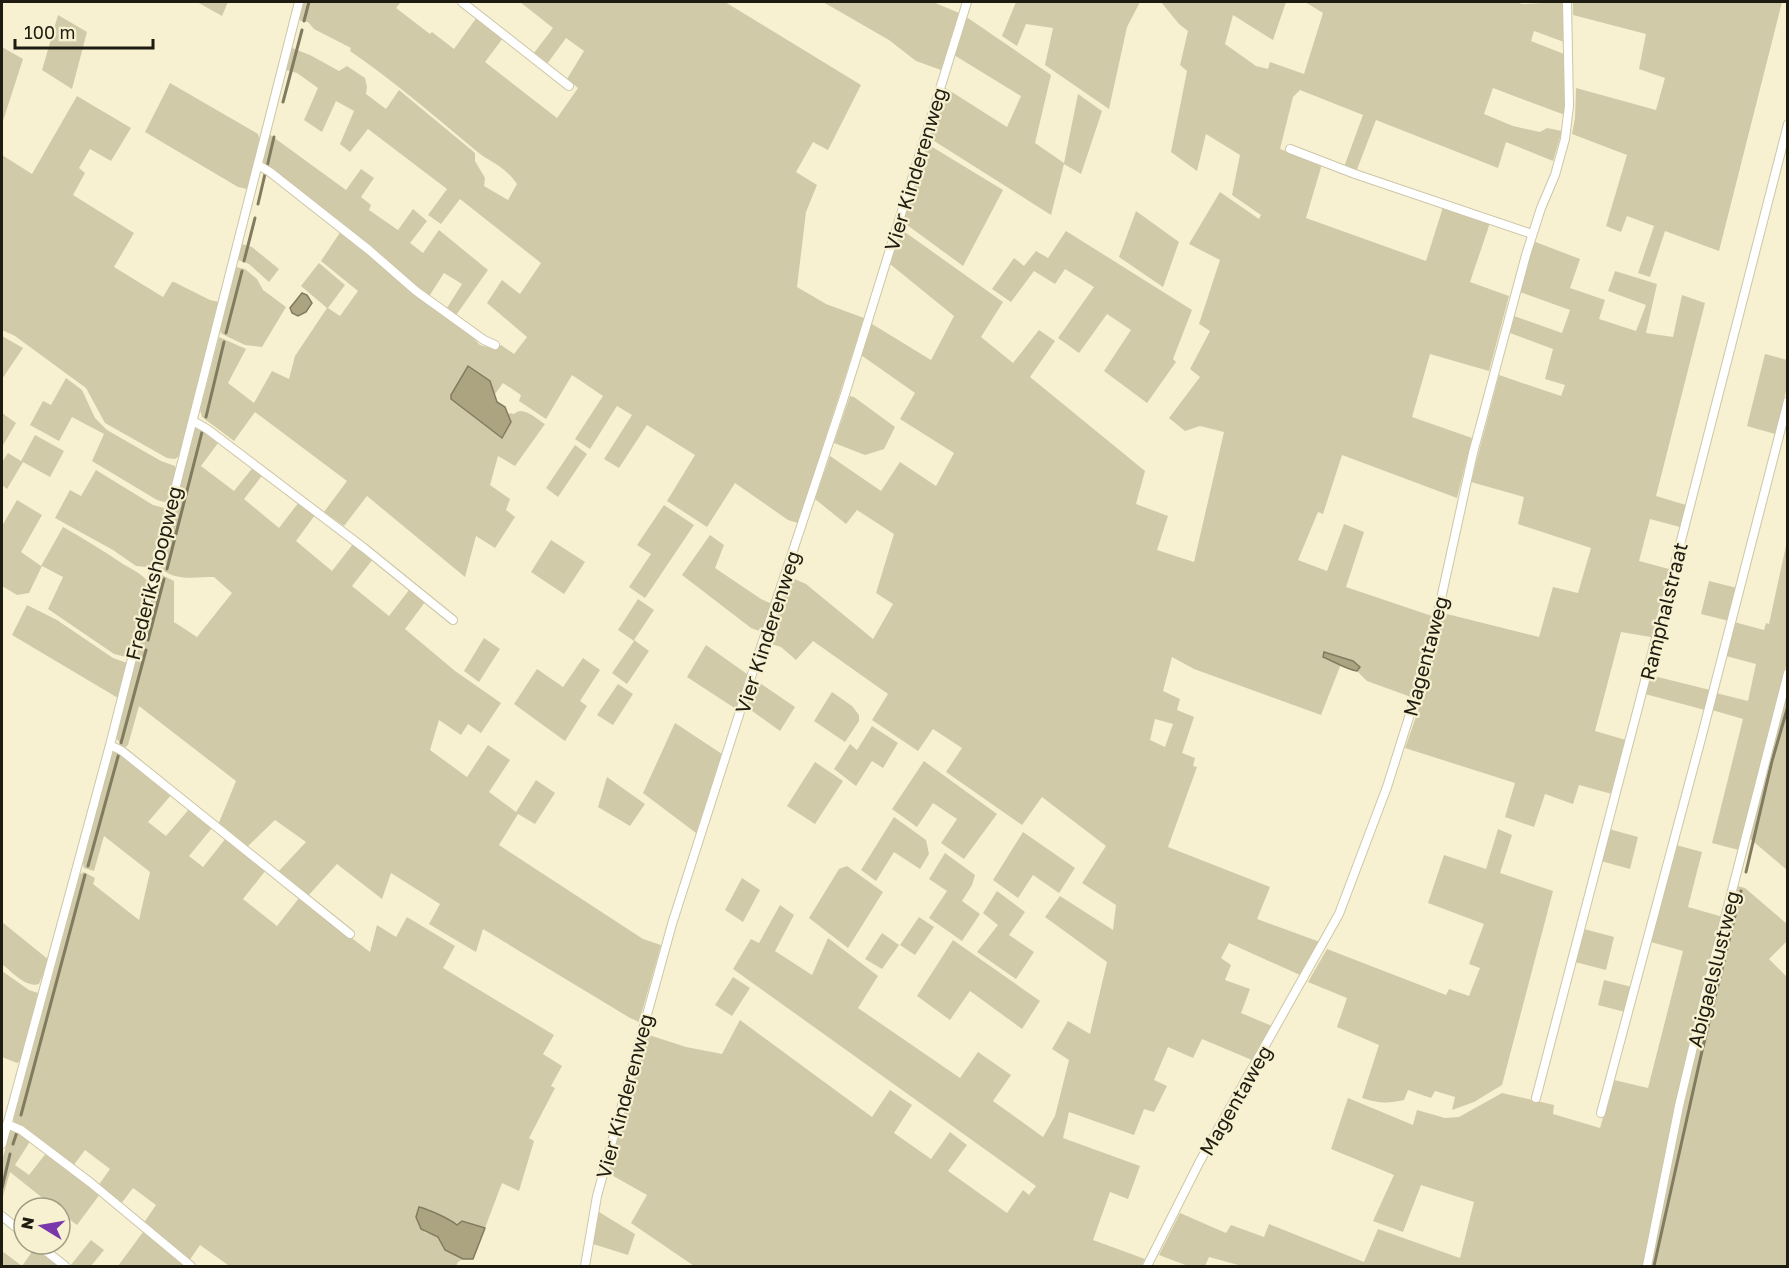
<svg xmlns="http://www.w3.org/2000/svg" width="1789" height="1268" viewBox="0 0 1789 1268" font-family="'Golos Text',sans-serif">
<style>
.green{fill:#d1caa8;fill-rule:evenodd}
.water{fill:#aca481;stroke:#817b5f;stroke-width:1.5}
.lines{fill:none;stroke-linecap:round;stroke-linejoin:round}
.stream{stroke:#817b5f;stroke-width:3}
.minor-casing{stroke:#ccc6a8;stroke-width:10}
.minor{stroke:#fff;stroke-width:8}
.labels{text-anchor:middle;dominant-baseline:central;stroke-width:4.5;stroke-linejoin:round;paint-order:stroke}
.street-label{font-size:20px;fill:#1e1c10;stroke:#f7f1d1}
</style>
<rect width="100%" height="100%" fill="#f7f1d1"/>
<!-- green -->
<path class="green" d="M197,2H228L222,16Z
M304,2H401L396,8L430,34L432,32L454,49L477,17L503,38L485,62L557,118L578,88L567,79L584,51L566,38L547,64L534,53L553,28L520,2H725L861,85L828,150L813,142L796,172L817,185L806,212L797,287L826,304L864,318L798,523L788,520L735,483L707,527L667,501L695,455L647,425L619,468L604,459L632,415L617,406L590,449L575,439L603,396L572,375L546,419L519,401L521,395L503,383L495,394L490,381L451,399L502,438L511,422L508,415L510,413L514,414C523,405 535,418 545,424L515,466L498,456L490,485L510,499L506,510L515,517L495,548L476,536L465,577L367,496L344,526L324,512L347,481L255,412L234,441L202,417L200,410L219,337L246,349L228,383L254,403L272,371L289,379L295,356L327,308L301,286L319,263L345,285L328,308L340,316L358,291L321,261L341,231L464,328L480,345L494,349L501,345L514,354L527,337L487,303L502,280L520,294L541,263L460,199L441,224L428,215L447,189L368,129L350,152L340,144L354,111L336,101L322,132L304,120L318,88L297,73L286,70L292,48L310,55L339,71L347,66L365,78L367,87L366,94L386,109L399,90L475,153V161L485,178L484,186L508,200L517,184C502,163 491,164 474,149C433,115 394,81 350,51L351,48L314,29L308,22L301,21L299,19Z
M823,2H933L959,13L941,70L916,61L889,40Z
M1016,2H1140L1127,27L1109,109L1045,65L1053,28L1026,24L1017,46L1002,36Z
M1161,2H1286L1273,40L1233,15L1225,44L1256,66L1268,69L1270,62L1304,74L1323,13L1305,2H1517L1522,4L1564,2V42L1534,31L1531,41L1564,54L1565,115L1493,88L1484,114L1513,126L1540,132L1547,128L1562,131L1553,161L1506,142L1498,168L1376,120L1356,172L1344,167L1363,115L1300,90L1293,97L1280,149L1322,164L1306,218L1426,261L1443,207L1490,223L1470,282L1509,296L1489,371L1430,354L1412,417L1472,438L1457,498L1342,455L1323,514L1318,512L1298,560L1327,571L1344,524L1364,532L1346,587L1432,616L1411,697L1367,681L1357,671L1360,667L1323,657L1341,664L1321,715L1194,669L1172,657L1163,691L1180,699L1177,710L1194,717L1182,753L1195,758L1193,766L1197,767L1168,847L1270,887L1257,919L1320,942L1300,975L1229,943L1221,958L1231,965L1225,980L1250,989L1241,1013L1272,1026L1252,1060L1202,1039L1193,1058L1168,1047L1154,1080L1167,1086L1154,1112L1144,1109L1134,1135L1069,1112L1063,1138L1140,1166L1128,1199L1110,1192L1093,1240L1145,1259L1141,1266H694L631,1223L647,1195L608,1173L646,1034L686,1047L722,1054L740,1020L872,1117L890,1090L912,1105L894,1133L931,1159L950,1132L967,1145L948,1171L1007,1213L1023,1190L1029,1195L1036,1186L733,969L751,939L759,943L780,905L794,915L775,951L812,975L828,938L878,976L858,1008L960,1078L978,1052L1011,1075L993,1101L1043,1137L1055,1116L1069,1060L1052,1049L1068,1021L1090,1034L1107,962L1045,917L1060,896L1113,930L1116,905L1082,883L1106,846L1042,797L1022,825L946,772L962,748L933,729L918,751L872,720L888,694L813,641L796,660L781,647L768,643L790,577L806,584L873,639L893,604L876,593L894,534L857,510L846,524L815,499L830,456L881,491L900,462L936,486L954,453L900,419L915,393L861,355L872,324L931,360L954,316L890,264L900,231L902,230L1003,302L981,337L1013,363L1039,330L1055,341L1030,377L1145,471L1136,504L1168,516L1157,550L1194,562L1224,432L1200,426L1185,431L1169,418L1200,377L1190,369L1210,331L1199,324L1220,260L1189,244L1220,192L1259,219L1261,215L1232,195L1240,155L1206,134L1197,171L1171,152L1187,71L1180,65L1188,31L1179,24ZM1155,719L1173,724L1165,747L1150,740Z
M1573,2H1782L1719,251L1665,231L1650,277L1638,273L1654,226L1627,216L1621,232L1606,226L1627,155L1572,134L1575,118L1576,88L1656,110L1665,78L1639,69L1646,34L1573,15Z
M58,15L87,32L72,89L42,70Z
M968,18L1051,75L1035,143L1064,163L1078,94L1102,111L1081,174L1064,164L1051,215L931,139L930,132L944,87L1007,127L1021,96L954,55L965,19Z
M2,47L23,59L2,124Z
M170,83L258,134L260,141L247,189L238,187L145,132Z
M77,96L131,128L111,161L90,149L79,168L85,173L73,195L134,233L114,267L163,297L172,282H174L210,300L219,302L179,456L175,459L167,458L105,423L86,388L15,336L2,330V155L32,174Z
M269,134L346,190L361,169L374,178L361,197L371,205L369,210L398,230L413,209L427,221L410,243L423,253L439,230L488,270L454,318L445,311L462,284L444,273L428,298L262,164Z
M929,145L1003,190L963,266L903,222L925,147Z
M1136,211L1179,242L1163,287L1119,257Z
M1066,231L1192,310L1173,359L1176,362L1147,403L1104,371L1131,330L1107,314L1079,353L1058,338L1094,287L1065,269L1055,284L1034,271L1011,302L992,289L1014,258L1024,266L1036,251L1048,258Z
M1533,241L1580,259L1570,288L1605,300L1599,319L1636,331L1646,305L1608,291L1615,271L1657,284L1646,333L1673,337L1682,295L1705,303L1656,496L1686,505L1680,527L1650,519L1639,561L1669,569L1651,637L1621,632L1595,731L1626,740L1612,794L1579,785L1573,804L1545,794L1534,827L1505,817L1515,783L1405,748L1418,711L1443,613L1539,637L1553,587L1578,593L1591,548L1518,524L1524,497L1471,482L1499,375L1561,396L1565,385L1545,379L1553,349L1510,333L1514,316L1562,333L1570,310L1520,292Z
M242,244L252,247L279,269L269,282L249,264L238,260Z
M236,267L245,269L257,279L263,290L286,307L262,347L245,345L222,334L220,331Z
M2,336L23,348L2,379Z
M1765,354L1787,360V387L1775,434L1747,426Z
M66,378L82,390L95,418L107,430L161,461L175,466L176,470L167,501L164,502L157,500L92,461L104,434L72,417L59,441L30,425L43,401L51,405Z
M850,396L854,397L895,427L884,449L865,455L834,443Z
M2,413L16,423L2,447Z
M195,426L221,439L201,466L234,491L254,466L264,473L244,499L279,528L299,502L315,515L296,541L332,571L353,544L373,559L352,586L389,616L409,590L425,602L405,629L455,671L501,703L481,733L468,724L461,735L439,720L430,750L467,777L488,745L510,760L489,792L516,812L536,780L555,793L535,824L518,814L499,845L643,939L661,945L639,1022L630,1018L483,929L476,952L429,924L440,904L391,873L382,899L337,864L307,897L277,873L306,842L275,820L246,848L218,825L236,781L139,706L128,745L124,748L116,738L158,573L174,581V622L197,637L232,593L214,577C197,577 170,582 160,566Z
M35,435L64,451L50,477L23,462L7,489L2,485V462L8,453L21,461Z
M575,445L587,454L558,497L546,488Z
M96,470L153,505L164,508L165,512L152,564L147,567L136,566L113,550L55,518L70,490L81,496Z
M17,500L42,515L21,552L41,566L63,527C83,538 102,550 120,562C130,569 139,571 147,581L128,655L126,657L114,654L48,609L63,577L42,566L29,593L17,595L2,586V526Z
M664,505L694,525L645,598L629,587L651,554L637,545Z
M710,535L724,545L715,568L761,599L772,604L762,632L751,628L682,575Z
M551,540L585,562L564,594L531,572Z
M1787,541V662L1739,850L1712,843L1743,719L1712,710L1716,693L1748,701L1756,664L1726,656L1734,622L1764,630L1766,623L1769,624Z
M1709,581L1737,588L1729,621L1701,614Z
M638,599L654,610L634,640L649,651L627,684L612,673L634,641L618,630Z
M27,605L57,620L113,658L127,663L118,698L12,635Z
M484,638L500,649L479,682L464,671Z
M706,645L747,674L736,709L687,677Z
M583,658L600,670L580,701L587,706L565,741L514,704L537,669L563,687Z
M1650,675L1710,690L1705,710L1645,694Z
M754,679L795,707L780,731L748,708L746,705Z
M1787,683V870L1749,838Z
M618,684L633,694L613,725L597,715Z
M832,692L852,706L859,715V721L845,742L814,721Z
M675,723L722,754L696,833L643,793Z
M872,726L898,743L883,768L872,761L856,786L834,769L850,744L857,750Z
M118,750L172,794L148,822L166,836L190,808L212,828L189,856L203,867L226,838L266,870L243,899L277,926L299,898L370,952L377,925L396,937L407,917L455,946L443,968L554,1035L543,1054L562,1066L551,1086L555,1088L529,1138L534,1141L519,1191L502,1183L485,1228L462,1221L457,1226C448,1217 437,1217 428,1209L424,1232L438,1237L445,1250L463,1259L458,1262L456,1266H227L228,1265L200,1245L189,1261L143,1224L156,1205L133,1188L120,1205L98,1186L110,1169L85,1150L73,1166L22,1126L14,1123V1117L80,874L84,872L95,878L93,884L139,920L150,872L104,836L94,871L84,868L83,863L112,753Z
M924,761L997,814L964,859L941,843L957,819L933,803L917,827L892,809Z
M815,762L843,781L815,824L787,806Z
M607,777L645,804L630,826L598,807Z
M894,817L926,840L929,854L920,869L894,852L876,881L861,870Z
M1498,829L1512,835L1500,873L1553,891L1502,1085L1474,1102L1452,1110L1455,1097L1435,1091L1431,1098L1408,1090L1404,1100C1387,1104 1378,1103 1362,1098L1379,1045L1337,1027L1347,998L1308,982L1327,949L1446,995L1449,989L1469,996L1480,968L1469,964L1484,924L1428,903L1444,855L1486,869Z
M1609,829L1638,837L1630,869L1601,861Z
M1023,832L1075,868L1059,893L1033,875L1018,898L993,880Z
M1676,845L1702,852L1688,907L1723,917L1645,1266H1242L1209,1257L1205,1266H1188L1159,1255L1180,1213L1226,1233L1231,1225L1264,1237L1269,1224L1364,1262L1378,1229L1460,1258L1474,1202L1421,1185L1403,1232L1373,1221L1394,1175L1331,1149L1348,1098L1413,1125L1417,1110L1445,1118L1459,1117L1502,1093L1554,1105L1553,1114L1600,1128L1614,1080L1648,1088L1683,951L1651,942Z
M945,853L975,875L972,885L962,901L980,914L962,941L929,918L947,891L929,879Z
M847,866L883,892L848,948L809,918L839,869Z
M742,878L760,890L743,922L725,910Z
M1737,886L1745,888L1787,924V941L1769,959L1787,977V1266H1650L1682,1106L1709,993Z
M997,891L1025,912L1009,935L1034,952L1016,979L977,952L998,925L983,913Z
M919,917L934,927L915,955L900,945Z
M2,922L49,960L39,984C26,988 12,972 2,964Z
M1584,929L1614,937L1606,970L1575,962Z
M882,933L899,945L882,969L865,959Z
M953,940L1040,1001L1022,1029L970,991L950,1020L917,996Z
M2,971L29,990L38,993L21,1060L17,1063L2,1057Z
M733,977L750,988L732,1016L715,1005Z
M1604,980L1632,987L1625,1012L1598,1005Z
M13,1128L31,1140L15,1165L29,1175L47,1152L100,1194L77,1225L65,1216L60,1223V1208H47L50,1204L10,1172L2,1200V1161L10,1131Z
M599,1212L635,1234L628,1255L593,1244Z
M143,1232L186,1266H118Z
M91,1240L104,1250L91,1266H70Z
M36,1246L62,1266H2V1251L22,1266Z"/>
<!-- water -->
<path class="water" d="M302,293L307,295L312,303L306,312L298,316L292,313L290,308Z
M468,366L490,381L497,402L505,407L511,422L502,438L451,399V395Z
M1324,652L1353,661L1360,667L1357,671C1348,670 1333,661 1323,657Z
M419,1207C428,1209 450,1219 457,1225L462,1221L485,1228L473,1259H463L445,1250L438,1237L421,1229L416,1217Z"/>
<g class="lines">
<!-- stream -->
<path class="stream" d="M304,21L309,2
M283,102L302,30
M267,167L274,137
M258,204L265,174
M244,261L255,218
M226,333L242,271
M206,417L224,342
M167,569L202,432
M148,640L164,579
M121,743L146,650
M88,866L119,753
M1746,872L1772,761L1788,706
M21,1115L85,875
M13,1144L17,1132
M2,1188L10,1154
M1654,1266L1702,1051L1741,891"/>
<!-- minor casing -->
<g class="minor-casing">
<path id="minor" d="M462,2L569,86
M1290,149L1355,174L1532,234
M258,165L270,172L369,250L416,291L484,340L495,345
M193,421L207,429L364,548L453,620
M110,745L122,751L350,934
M1536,1098L1639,704L1788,124
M1601,1113L1701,739L1788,401
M7,1124L21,1130L91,1183L191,1266
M2,1144L110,745L299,2
M2,1216L24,1234
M37,1244L65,1266
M585,1266L597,1196L672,924L753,671L846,391L967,2
M1147,1266L1199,1163L1339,914L1387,787L1417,692L1439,608L1473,453L1526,255L1541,208L1555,175L1565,139L1569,106L1567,2
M1647,1266L1679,1106L1706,992L1788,673"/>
</g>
<!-- minor -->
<use href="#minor" class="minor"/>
</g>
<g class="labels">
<!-- street labels -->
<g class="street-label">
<text transform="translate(915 169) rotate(-73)">Vier Kinderenweg</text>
<text transform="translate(153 573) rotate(-76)">Frederikshoopweg</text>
<text transform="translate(1663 611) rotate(-76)">Ramphalstraat</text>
<text transform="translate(767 632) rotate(-72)">Vier Kinderenweg</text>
<text transform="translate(1425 656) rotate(-75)">Magentaweg</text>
<text transform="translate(1713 969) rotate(-76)">Abigaelslustweg</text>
<text transform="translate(624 1096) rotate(-75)">Vier Kinderenweg</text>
<text transform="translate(1235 1100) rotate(-60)">Magentaweg</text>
</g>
</g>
<!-- border -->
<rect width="1789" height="1268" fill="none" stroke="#1e1c10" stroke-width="6"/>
<!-- north arrow -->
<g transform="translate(42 1226) rotate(281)"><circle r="28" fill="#f7f1d1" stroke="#a09c84" stroke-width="1.5"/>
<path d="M0-4.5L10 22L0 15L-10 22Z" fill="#7a37ab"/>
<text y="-9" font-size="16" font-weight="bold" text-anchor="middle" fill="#1e1c10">N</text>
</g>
<!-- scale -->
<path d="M15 39v9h138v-9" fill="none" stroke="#1e1c10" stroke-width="3"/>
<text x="24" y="39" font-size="18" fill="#1e1c10" stroke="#f7f1d1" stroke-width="4.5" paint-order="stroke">100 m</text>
</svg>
